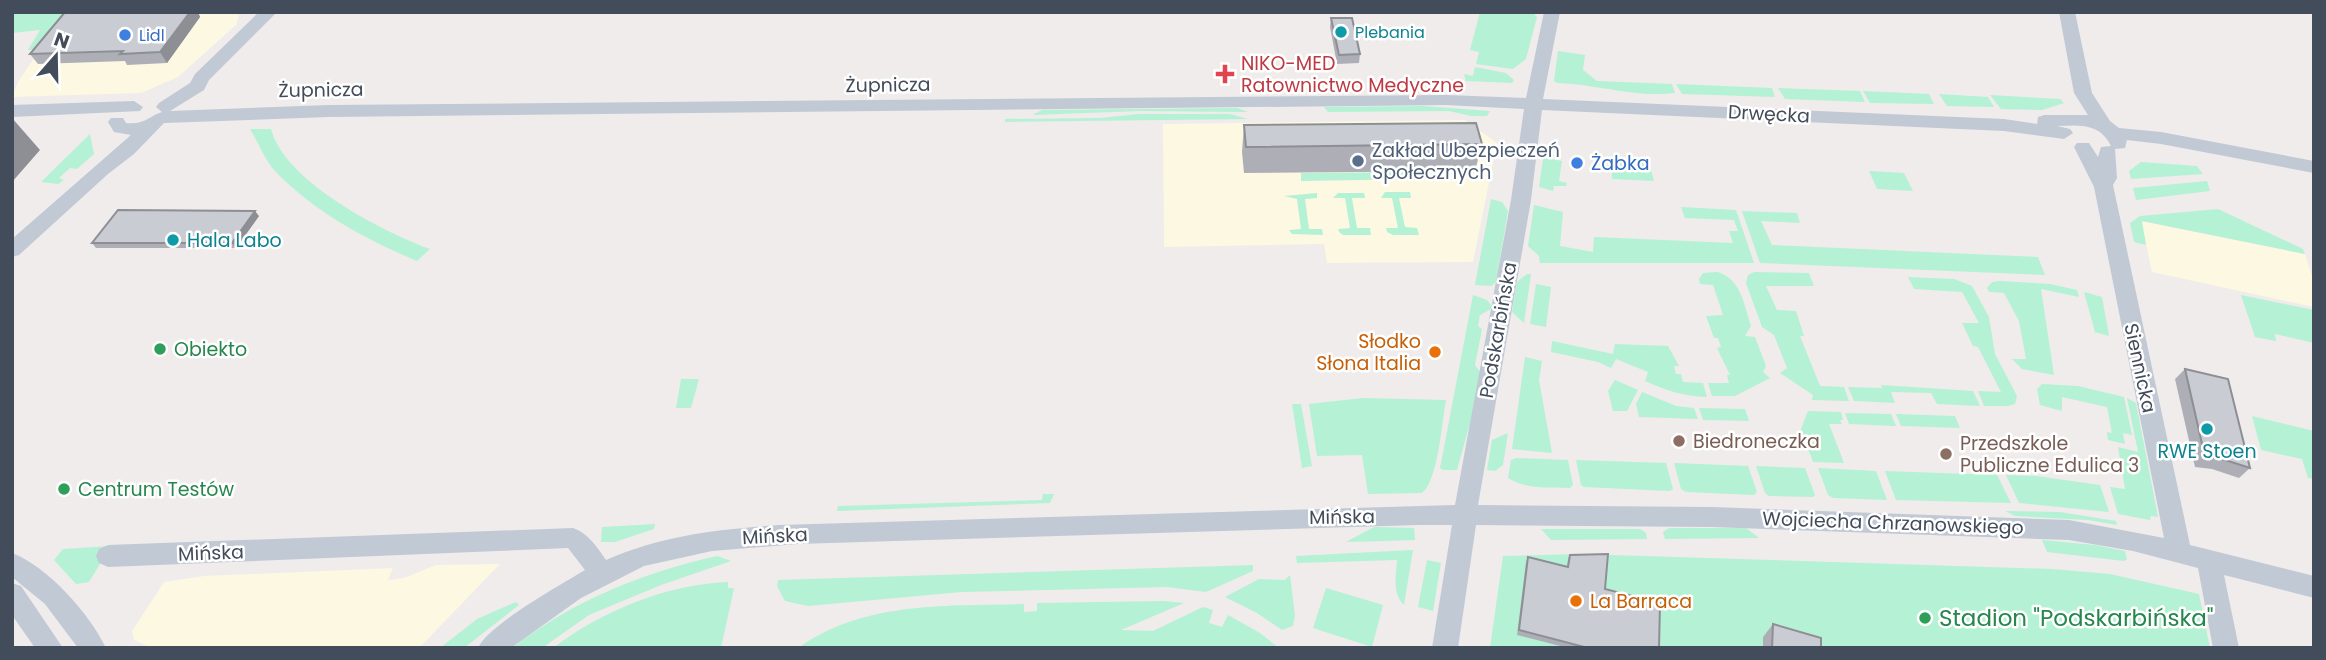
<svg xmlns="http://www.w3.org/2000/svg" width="2326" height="660" viewBox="0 0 2326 660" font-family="Poppins,sans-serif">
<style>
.commercial{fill:#fdf8e1}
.green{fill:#b5f1d4}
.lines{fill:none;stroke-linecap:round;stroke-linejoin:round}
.minor{fill:#c0c9d4;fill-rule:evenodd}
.wall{fill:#aeafb6}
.shaded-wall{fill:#8d8f94}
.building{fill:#caccd4;stroke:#8d8f94;stroke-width:2}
.culture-dot{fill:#0f9aa8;stroke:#fff;stroke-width:2.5}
.shop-dot{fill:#3f7fe0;stroke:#fff;stroke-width:2.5}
.health-dot{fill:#e0444e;stroke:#fff;stroke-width:2.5}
.service-dot{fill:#5c6f8a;stroke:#fff;stroke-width:2.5}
.leisure-dot{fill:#2e9e5b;stroke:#fff;stroke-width:2.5}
.food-dot{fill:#e8710a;stroke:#fff;stroke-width:2.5}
.education-dot{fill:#8d6e63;stroke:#fff;stroke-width:2.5}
.labels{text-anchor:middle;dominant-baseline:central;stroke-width:5;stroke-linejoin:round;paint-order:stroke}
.far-culture-label{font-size:16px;fill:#0d838f;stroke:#fff;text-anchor:start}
.far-shop-label{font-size:16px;fill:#366cbe;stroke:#fff;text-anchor:start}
.health-label{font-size:19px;fill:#be3a42;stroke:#fff;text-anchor:start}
.street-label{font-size:19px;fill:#434c5a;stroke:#fff}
.service-label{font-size:19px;fill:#4e5e75;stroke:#fff;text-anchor:start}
.shop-label{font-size:19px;fill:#366cbe;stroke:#fff;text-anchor:start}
.culture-label{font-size:19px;fill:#0d838f;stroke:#fff;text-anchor:start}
.food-label{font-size:19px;fill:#c56008;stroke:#fff;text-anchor:end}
.leisure-label{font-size:19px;fill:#27864d;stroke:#fff;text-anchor:start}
.education-label{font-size:19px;fill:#785e54;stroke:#fff;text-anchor:start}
.near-leisure-label{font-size:23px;fill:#27864d;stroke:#fff;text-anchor:start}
</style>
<rect width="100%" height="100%" fill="#efeceb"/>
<!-- commercial -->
<path class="commercial" d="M65,12H240L236,25L178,77L141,93L12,97L18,82Z
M1465,120L1497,143L1473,262L1327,263L1324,244L1164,247L1163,124Z
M2141,221L2305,254L2314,282V307L2152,272Z
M500,564L419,648H151L134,640L132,631L164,582L204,576L393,568L388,580L404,578L436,565Z"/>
<!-- green -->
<path class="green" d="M12,12H65L40,49L28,50L40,30L12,33Z
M1480,12H1532L1537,17L1526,59L1513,69L1476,64L1479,52L1470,50Z
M1558,51L1585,55L1583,70L1597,81L1672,84L1675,93C1635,98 1596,84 1557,83L1554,81Z
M1475,67L1506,73L1514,80L1512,83L1466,81L1464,74L1473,76Z
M1676,84L1772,88L1775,97L1682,94Z
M1778,88L1860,91L1865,102L1785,99Z
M1863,91L1929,94L1934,104L1870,103Z
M1939,94L1988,97L1994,107L1947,106Z
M1990,95L2060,99L2064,103L2042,110L2001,109Z
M1423,106L1490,111L1487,116H1471L1449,111L1328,112L1324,107Z
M1237,108L1248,112L1140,111L1032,115L1042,110Z
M1139,114H1230L1248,119L1005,122V119L1100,118Z
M250,129H271C284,181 383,232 430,249L417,261C365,239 316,213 275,171C265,160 258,142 250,129Z
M90,134L94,154L77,169L70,168L59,178L64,180L58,184L41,182Z
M1546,158L1562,161L1559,181L1567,183L1566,186H1554L1553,191L1539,187L1543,159Z
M1611,158L1648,160L1654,181L1612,179Z
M2141,162L2197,166L2203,174L2131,179L2129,171Z
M1869,171L1904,173L1913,191L1877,189Z
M1418,172L1420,179L1301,181V173Z
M2207,181L2210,191L2136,200L2133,188Z
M1385,192H1410L1411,198H1399L1405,227L1417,228L1419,235H1393L1387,232L1386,228H1398L1392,198H1381Z
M1317,193V198L1305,199L1309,229H1322L1323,235L1292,234L1289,230L1301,229L1297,199L1284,196Z
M1338,193H1364L1365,198H1352L1357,228H1370L1371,235H1343L1339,232L1338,229L1350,228L1345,198H1333Z
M1491,199L1502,202L1508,211L1496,282L1491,286L1475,285Z
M1534,205L1563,212L1560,246L1593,252L1594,237L1733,243L1729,231H1738L1734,220L1685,218L1681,207L1736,210L1754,263H1540L1539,256L1528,246Z
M2218,209L2303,249L2305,254L2142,221L2146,245L2134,242L2130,223L2140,216Z
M1742,211L1797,213L1800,223L1761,221L1772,245L2038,257L2045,275L1760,263Z
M1717,272C1741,278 1744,305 1751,326L1745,336L1755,337L1766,366L1763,372L1770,378L1735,396H1712L1708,383H1729L1727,375H1730L1717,348L1721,347L1718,338H1714L1706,316L1723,315L1713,285L1700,284L1699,279L1703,273Z
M1754,272L1809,273L1814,286H1766L1777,310L1796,311L1804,336H1800L1820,386L1844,387L1849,401L1812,400L1813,395L1780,373L1787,368L1774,335L1762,327L1746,283L1748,275Z
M1527,274H1531L1524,323L1512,312L1517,282Z
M1908,277L1954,279L1972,286L1989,317L1995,354L2017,396L2015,404L2008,406H1984L1978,391L2001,392L1978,347L1973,346L1962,323H1979L1962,292L1914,289Z
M2000,281L2050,284L2077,290L2079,297L2041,289L2054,375L2022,369L2012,359H2026L2019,321L2004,293L1989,292L1987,288L1992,282Z
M1536,284L1551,287L1546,327L1530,324Z
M2084,292L2102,297L2109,336L2095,332Z
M1473,295L1487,300L1492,306L1491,309L1480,315L1478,326L1482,329L1475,365L1480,372L1472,416L1457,470H1443L1440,468L1442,458Z
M2241,295L2314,310V343L2275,334L2276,341L2255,337Z
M1552,341L1613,354L1615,344L1668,346L1679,366H1674L1676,374H1681L1683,382L1703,383L1707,397C1684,396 1667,391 1645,381L1648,372L1616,359L1611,368L1598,362L1551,352Z
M1525,357L1542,361L1539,380L1552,453L1512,449Z
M681,379H699L691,408H676Z
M1615,380L1638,390L1627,411H1613L1608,391Z
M2042,384L2078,386L2124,397L2132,435L2123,433L2125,444L2108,440L2107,432L2112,433L2107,407L2062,397V411L2040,405L2037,389Z
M1881,385L1973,391L1980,406L1937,404L1931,393L1891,392L1895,403L1854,401L1848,387L1882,388Z
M1642,392L1676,406L1694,408L1698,419L1639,417L1636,404Z
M1363,398L1446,400C1442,421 1438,481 1422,493L1368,494L1362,455L1317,456L1309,404Z
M2127,398L2136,403L2158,517L2151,516L2150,520L2118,514L2110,487L2125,489L2118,447L2138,452Z
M1292,404H1301L1312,466L1302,468Z
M1699,408L1745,409L1749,421L1703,420Z
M1808,411L1841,412L1843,420H1840L1842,424H1829L1844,463L1813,462L1801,429Z
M1845,413L1891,414L1896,426L1849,424Z
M1896,414L1955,416L1960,428L1901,426Z
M2252,416L2314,431V479L2308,478L2302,459L2261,450Z
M1508,433L1503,465L1495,471L1487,470L1492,440Z
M1516,458L1568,460L1573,485L1570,488C1547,487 1528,490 1508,478L1511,460Z
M1576,460L1666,463L1673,489L1670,491L1584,487L1581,485Z
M1674,463L1748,466L1757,492L1754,495L1686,492L1681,489Z
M1756,466L1805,468L1815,495L1813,497L1769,496L1765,493Z
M1818,468L1876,471L1887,500L1833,498L1828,495Z
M1885,471L1997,475L2011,503L1896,500Z
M2006,475L2036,476L2100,485L2109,512L2019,503Z
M1043,494H1054L1050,503L837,511L838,506L1042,500Z
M2005,511L2060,512L2116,521L2117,525L2088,520L2015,516Z
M655,524L654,529L615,542H601L602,527Z
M1374,527L1414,528L1415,540L1346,542Z
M1669,528H1746L1759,538L1665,539L1663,532Z
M1541,529H1640L1646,533L1647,539L1551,540Z
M2042,540L2095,545L2125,551L2127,559L2124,561L2047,552Z
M111,546L89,582L76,584L54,560L63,549Z
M1413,550L1404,605C1392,594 1396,574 1397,560L1297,563L1296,556Z
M1580,554L2052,569L2110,574L2199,594L2210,648H1490L1503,556Z
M717,556L731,561L661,585L589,615L542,648H512C574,600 642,573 717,556Z
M1427,560L1441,563L1433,611L1418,607Z
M1253,565V571L1206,592L1167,587L962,592L808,606L785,601L777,586L778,580Z
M1290,575L1295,616L1293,626L1282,630L1257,613L1225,597L1259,579L1285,580Z
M728,582V588H734L721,648H553C602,611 667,584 728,582Z
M1326,588L1383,605L1372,647L1313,628Z
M1164,601L1184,603L1121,630L1153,631L1203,607L1213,610L1209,623L1222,627L1228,615L1260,633L1279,648H798C863,601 946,606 1024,604V612L1037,611V603Z
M516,602L519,605L464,648H440L477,619Z"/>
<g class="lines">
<!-- minor -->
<path class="minor" d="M259,12H277L209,80L204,90L170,111L329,105L1446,95L1526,98L1544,12H1560L1543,99L2004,119L2037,124L2038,117L2044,115H2088L2074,93L2059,12H2075L2092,93L2110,121L2119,128L2161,132L2314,161V173L2161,144L2127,140L2125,148L2115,149L2117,178L2113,185L2190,545L2314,576V598L2224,575L2239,648H2213L2198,568L2133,551L2069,540L1712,527L1476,525L1458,648H1432L1452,525H1418L797,544L712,551L644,566L581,598L511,648H478C488,625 562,584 585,570L568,548L108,567L99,563L96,556L99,549L108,545L573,528C588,533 597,547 606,560C662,535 720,529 780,525L1455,505L1511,200L1524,109L1446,105L329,117L164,123L134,154L108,174L19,255L12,257V239L131,135L114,132L108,122L111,118H123L126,123C145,125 149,116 162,112L156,107L159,103L190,83L195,74ZM1542,110L2004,131L2064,139L2073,133L2070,129L2057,126C2080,125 2100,123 2111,146L2101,147L2098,157L2089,143H2077L2074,147L2094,187L2164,538L2069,520L1712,507L1478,505L1531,200Z
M134,101L143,107L140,111L12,117V105Z
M12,553C47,566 90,614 106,648H78L45,604L12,577Z
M12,583L21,586L63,648H35L12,615Z"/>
</g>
<!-- wall -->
<path class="wall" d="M65,12H198L200,17L167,63L127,65L125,61L38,64L30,54Z
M1331,18L1360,54L1359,63L1337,64L1330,27Z
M1244,125L1482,144L1475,171L1244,173L1242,152Z
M259,216L236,248H96L92,243Z
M2185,369L2250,468L2239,478L2212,469L2195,467L2175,379Z
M1570,555L1605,589L1659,648H1568L1517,635L1526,562L1528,557L1567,567L1568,559Z
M1773,624L1821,648H1763V637Z"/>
<!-- shaded-wall -->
<path class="shaded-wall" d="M190,12H198L200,17L167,63L160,52Z
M12,118L40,150L12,182Z
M255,211L259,216L236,248L232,243Z"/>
<!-- building -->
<path class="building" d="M65,12H190L160,52L120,54L123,51L30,54Z
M1331,18H1352L1360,54L1339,55Z
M1476,123L1482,144L1246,147L1244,125Z
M118,210L255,211L232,243H92Z
M2185,369L2228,379L2250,468L2222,459L2205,457Z
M1608,554L1605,589L1660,603L1659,648H1588L1519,630L1528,557L1568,567L1570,555Z
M1773,624L1821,638V648H1772Z"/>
<!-- markers -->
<g class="culture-dot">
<circle cx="1341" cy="32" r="7"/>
<circle cx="173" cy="240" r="7"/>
<circle cx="2207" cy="429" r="7"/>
</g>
<g class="shop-dot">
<circle cx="125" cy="35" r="7"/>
<circle cx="1577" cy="163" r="7"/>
</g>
<path class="health-dot" d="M1221.5 63.5h7v7h7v7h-7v7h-7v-7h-7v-7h7z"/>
<circle class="service-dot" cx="1358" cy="161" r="7"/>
<g class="leisure-dot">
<circle cx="160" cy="349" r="7"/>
<circle cx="64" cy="489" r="7"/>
<circle cx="1925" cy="618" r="7"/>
</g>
<g class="food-dot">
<circle cx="1435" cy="352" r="7"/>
<circle cx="1576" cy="601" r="7"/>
</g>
<g class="education-dot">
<circle cx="1679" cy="441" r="7"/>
<circle cx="1946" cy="454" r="7"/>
</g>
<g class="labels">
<!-- far-culture labels -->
<g class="far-culture-label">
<text x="1355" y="32">Plebania</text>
</g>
<!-- far-shop labels -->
<g class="far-shop-label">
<text x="139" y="35">Lidl</text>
</g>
<!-- health labels -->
<g class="health-label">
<text x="1241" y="63">NIKO-MED<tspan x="1241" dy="22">Ratownictwo Medyczne</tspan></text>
</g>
<!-- street labels -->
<g class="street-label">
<text transform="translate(888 85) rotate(-1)">Żupnicza</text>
<text transform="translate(321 90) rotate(-1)">Żupnicza</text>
<text transform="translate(1769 114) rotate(3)">Drwęcka</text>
<text transform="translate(1498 330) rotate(-80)">Podskarbińska</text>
<text transform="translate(2140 368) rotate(78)">Siennicka</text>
<text transform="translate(1342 517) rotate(-1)">Mińska</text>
<text transform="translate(1893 523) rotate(2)">Wojciecha Chrzanowskiego</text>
<text transform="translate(775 536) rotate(-3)">Mińska</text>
<text transform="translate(211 553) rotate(-2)">Mińska</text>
</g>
<!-- service labels -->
<g class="service-label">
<text x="1372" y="150">Zakład Ubezpieczeń<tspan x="1372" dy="22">Społecznych</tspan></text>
</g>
<!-- shop labels -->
<g class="shop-label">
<text x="1591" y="163">Żabka</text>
</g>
<!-- culture labels -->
<g class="culture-label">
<text x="187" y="240">Hala Labo</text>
<text x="2207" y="451" text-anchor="middle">RWE Stoen</text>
</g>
<!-- food labels -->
<g class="food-label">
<text x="1421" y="341">Słodko<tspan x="1421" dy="22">Słona Italia</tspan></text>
<text x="1590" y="601" text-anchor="start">La Barraca</text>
</g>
<!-- leisure labels -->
<g class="leisure-label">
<text x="174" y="349">Obiekto</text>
<text x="78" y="489">Centrum Testów</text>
</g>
<!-- education labels -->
<g class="education-label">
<text x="1693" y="441">Biedroneczka</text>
<text x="1960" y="443">Przedszkole<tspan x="1960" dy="22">Publiczne Edulica 3</tspan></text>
</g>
<!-- near-leisure labels -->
<g class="near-leisure-label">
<text x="1939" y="618">Stadion "Podskarbińska"</text>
</g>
</g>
<!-- border -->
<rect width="2326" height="660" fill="none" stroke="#434c5a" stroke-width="28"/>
<!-- north arrow -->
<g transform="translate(56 56) rotate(20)" stroke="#ffffff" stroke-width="5" paint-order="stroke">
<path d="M0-5L12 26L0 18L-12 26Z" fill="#434c5a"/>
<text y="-10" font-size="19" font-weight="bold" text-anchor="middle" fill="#434c5a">N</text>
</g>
</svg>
